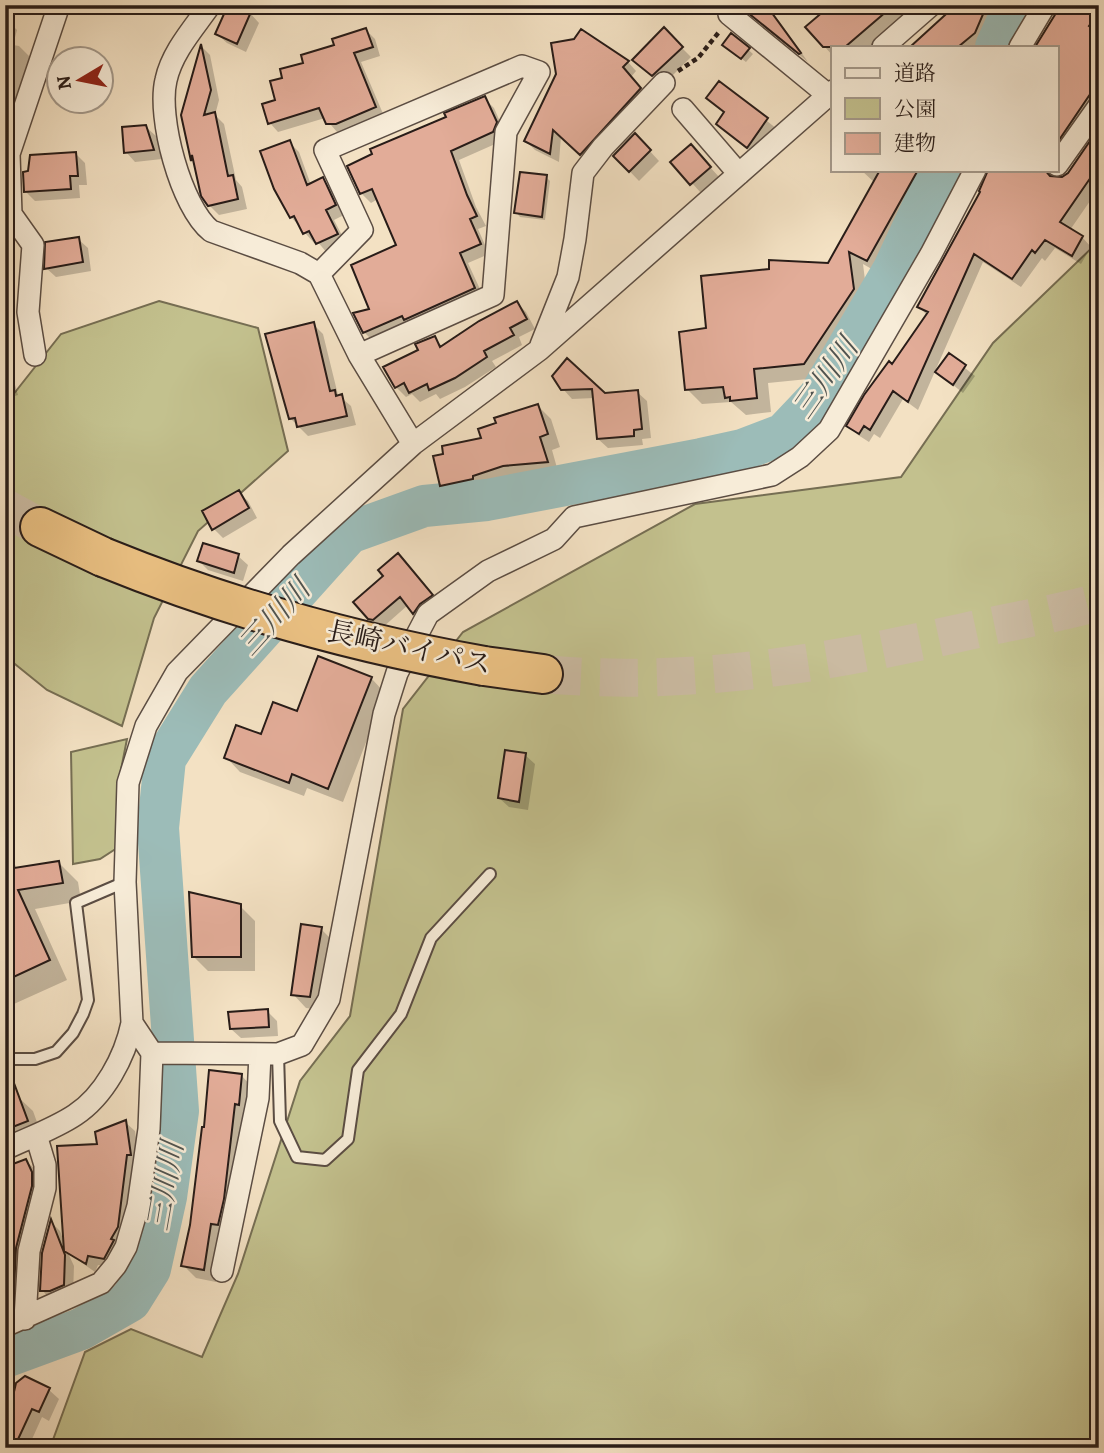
<svg xmlns="http://www.w3.org/2000/svg" width="1104" height="1453" viewBox="0 0 1104 1453" font-family="Alegreya,'Noto Serif JP',serif">
<style>
.green{fill:#c3c18e;stroke:#766e53;stroke-width:2}
.shadow{fill:#0003}
.lines{fill:none;stroke-linecap:round;stroke-linejoin:round}
.river{stroke:#9cbcb8;stroke-width:42}
.building{fill:#e2ac98;stroke:#281c18;stroke-width:2}
.highway-tunnel{stroke:#cabaa1;stroke-width:38;stroke-dasharray:38 19;stroke-linecap:butt}
.lane-casing{stroke:#5b4d43;stroke-width:14}
.street-casing{stroke:#5b4d43;stroke-width:24}
.highway-casing{stroke:#281c18;stroke-width:42}
.path{stroke:#281c18;stroke-width:4.5;stroke-dasharray:5 3.5;stroke-linecap:butt}
.lane{stroke:#f7ecd8;stroke-width:10}
.street{stroke:#f7ecd8;stroke-width:21}
.highway{stroke:#eac082;stroke-width:38}
.highway-bridge-casing{stroke:#281c18;stroke-width:42;stroke-linecap:butt}
.highway-bridge{stroke:#eac082;stroke-width:38}
.labels{text-anchor:middle;dominant-baseline:central;stroke-width:5;stroke-linejoin:round;paint-order:stroke}
.street-label{font-size:28px;fill:#281c18;stroke:#f7ecd8}
.water-label{font-size:30px;font-style:italic;fill:#515450;stroke:#f7ecd8}
</style>
<rect width="100%" height="100%" fill="#f3e1c3"/>
<filter id="stains"><feTurbulence type="fractalNoise" baseFrequency=".00286" numOctaves="4"/><feColorMatrix values="0 0 0 0 .2 0 0 0 0 .09 0 0 0 0 .02 0 0 0 .5 -.17"/></filter>
<radialGradient id="worn" r=".72"><stop offset=".6" stop-color="#630" stop-opacity="0"/><stop offset="1" stop-color="#630" stop-opacity=".3"/></radialGradient>
<!-- green -->
<path class="green" d="M1099,241V1448H50L85,1352L131,1329L202,1357L238,1274L300,1081L350,1016L403,709L463,632L695,504L901,477L993,343Z
M159,301L258,328L288,451L198,531L154,618L122,726L47,690L5,656V405L61,334Z
M127,739L117,790V848L100,859L73,864L71,752Z"/>
<!-- shadow -->
<path class="shadow" d="M833,5H924L876,47H833V56L808,28Z
M959,5H998L1004,12L989,47H913Z
M1099,5V107L1057,165V47H1037L1053,21Z
M768,10L779,21L808,62L759,21Z
M250,13L259,23L246,52L227,43L217,34Z
M5,18L17,30L13,45L19,46L31,58L8,128L5,127Z
M366,30L375,39L380,56L361,62L384,116L346,133L337,132L325,118L278,132L270,123L284,79Z
M664,30L691,57L663,85L634,60Z
M732,35L753,54L746,62L729,49Z
M202,47L210,55L219,100L215,115L224,124L236,180L242,187L247,209L219,215L209,205L196,164L192,160L183,115Z
M628,62L636,71L631,77L649,97L590,162L561,136L559,162L535,150L526,141Z
M719,83L777,129L757,156L718,124L726,113L708,98Z
M484,98L494,108L505,133L502,141L459,160L476,207L486,226L478,229L489,254L468,263L484,298L374,342L364,332L355,314L371,310L399,246L378,199L371,203L361,193L448,118Z
M146,127L156,136L162,159L135,162L126,152Z
M1099,132V188L1070,230L1082,237L1091,247L1081,264L1055,248L1045,261L1042,258L1021,287L983,262L918,410L903,399L880,438L874,434L869,442L858,435L849,426L928,316L919,307L981,191L990,170H1055L1054,180L1062,179L1069,174Z
M635,135L659,161L639,181L615,156Z
M289,142L299,152L311,185L323,179L332,188L344,215L334,220L346,243L327,253L317,241L314,243L291,217Z
M76,154L85,163L87,185H79L80,198L35,201L25,191Z
M700,156L719,177L701,193L692,183Z
M861,170H942L882,275L863,264L868,304L818,378L768,383L771,412L746,415L731,402L702,404L687,389L708,330L829,265L875,183Z
M546,177L550,181L545,220L520,217L516,212Z
M78,239L88,248L91,271L56,277L46,268Z
M517,303L526,312L535,329L519,337L522,345L492,361L496,367L465,387L440,399L436,394L420,402L412,394L406,397L396,387L420,351L434,338L443,347Z
M313,324L323,334L338,395L351,406L356,425L308,436L290,418Z
M5,351L18,395L5,399Z
M950,356L975,376L963,393L937,372Z
M567,361L604,395L637,392L647,401L651,438L642,439L643,445L608,448L598,439L594,398L572,399L563,389Z
M538,406L551,419L560,447L552,450L559,475L517,478L485,489V491L454,498L441,485L498,424Z
M238,492L248,501L257,518L223,538L214,529Z
M238,556L248,565L243,581L208,570L199,561Z
M406,563L439,603L422,620L408,605L382,628L378,627L370,618Z
M371,678L385,693L343,802L307,788L304,796L240,772L226,757L298,713Z
M525,755L535,764L528,810L509,807L499,798Z
M5,843L17,869L59,863L78,882L81,901L35,909L67,980L5,1008Z
M240,906L255,921V971H208L193,956Z
M321,929L334,942L323,1010L306,1008L293,994Z
M267,1011L277,1021L278,1036L241,1038L231,1029Z
M241,1075L253,1088L216,1282L196,1278L183,1265Z
M18,1097L33,1111L42,1136L5,1149V1102Z
M125,1122L135,1131L140,1164L114,1267L98,1265L95,1272L68,1253L74,1266L73,1295L51,1300L42,1290L52,1223L60,1231L64,1242L99,1145Z
M26,1161L36,1170L41,1183L21,1317L5,1318V1169Z
M25,1378L49,1390L59,1399L49,1421L42,1417L28,1448H21L17,1444L10,1412Z"/>
<g class="lines">
<!-- river -->
<path class="river" d="M996,47L1015,5
M5,1357L81,1329L130,1301L150,1269L166,1197L178,1111L158,828L165,759L208,690L349,533L424,506L487,500L701,459L742,450L784,434L819,397L893,271L940,170"/>
</g>
<!-- building -->
<path class="building" d="M228,5H254L237,44L215,34Z
M753,5H765L769,9L801,53L799,54L747,12Z
M831,5H894L845,47H823L805,27Z
M956,5H987L975,33L958,47H910Z
M1061,5H1099V12L1089,26L1099,33V81L1057,143V47H1035Z
M664,27L683,47L652,76L632,60Z
M366,28L373,47L354,53L376,107L336,124H326L319,108L268,124L262,104L275,100L270,81L282,78L280,69L303,63L301,55L334,45L332,39Z
M581,29L629,61L623,67L641,88L580,155L553,130L550,154L524,141L556,74L551,43L574,39Z
M731,33L750,48L741,59L722,45Z
M201,44L211,90L204,115L215,112L228,176L233,175L238,199L208,206L201,196L192,155L191,161L181,115Z
M719,81L768,118L747,148L716,124L724,112L706,98Z
M485,96L497,122L493,132L451,151L467,195L477,216L470,219L481,244L460,253L475,288L404,320L402,316L363,333L353,313L369,309L351,265L396,245L372,189L360,194L347,166L372,154L370,149L446,117L444,113Z
M146,125L154,150L124,153L122,127Z
M635,133L651,150L629,172L613,156Z
M1092,138L1099,142V182L1091,177L1060,222L1083,236L1072,256L1045,240L1035,253L1032,250L1012,279L974,254L908,402L893,391L870,430L864,426L859,434L846,426L864,395L889,361L892,364L928,312L917,307L980,192L979,191L988,170H1045L1050,176L1062,177L1068,173Z
M290,140L307,185L323,177L336,205L326,210L338,234L316,244L309,231L303,234L294,216L290,218L274,189L260,151Z
M691,144L711,167L690,185L670,162Z
M76,152L78,176H70L71,189L24,192L23,172L28,171L30,155Z
M880,170H918L867,261L849,252L854,289L804,364L754,369L757,398L730,401V397L725,398L723,387L685,390L679,332L706,328L701,276L769,269V260L828,263Z
M520,172L547,175L542,217L514,213Z
M79,237L83,262L44,269L45,242Z
M517,301L527,319L510,328L514,335L484,351L487,357L455,378L429,390L427,384L409,393L404,383L395,388L383,367L418,350L415,344L435,336L440,347L479,321Z
M314,322L330,391L335,390L336,396L342,394L347,416L297,427L295,418L289,419L265,334Z
M949,353L966,365L953,385L935,372Z
M567,358L605,393L638,390L642,429L634,430V436L597,439L592,389L561,390L552,376Z
M538,404L548,434L540,437L548,462L503,466L473,476V479L440,486L433,456L443,454L442,446L481,438L478,429L496,423L494,418Z
M239,490L249,508L212,530L202,511Z
M203,543L239,554L234,573L197,561Z
M398,553L433,595L420,604L413,614L400,597L373,620L368,619L353,602L383,576L378,570Z
M318,656L372,677L328,789L292,774L289,783L224,758L236,725L261,734L273,702L297,711Z
M505,750L526,753L519,802L498,798Z
M59,861L63,883L18,890L50,960L5,981V862L8,869Z
M189,892L241,904V957H192Z
M301,924L322,927L310,997L291,995Z
M268,1009L269,1027L230,1029L228,1012Z
M5,1067H8L28,1121L5,1130Z
M209,1070L242,1074L239,1105L235,1104L224,1199L218,1225L211,1224L204,1270L181,1266L190,1225L202,1127H204Z
M126,1120L131,1155H127L118,1227L111,1239L114,1240L104,1259L88,1256L86,1264L64,1251L57,1146L97,1144L95,1132Z
M26,1159L32,1172V1186L16,1248L14,1290H5V1167Z
M51,1219L65,1255L64,1285L50,1291H40L42,1253Z
M25,1376L50,1388L39,1412L32,1409L14,1448H5V1402L11,1405L16,1383Z"/>
<g class="lines">
<!-- highway-tunnel -->
<path class="highway-tunnel" d="M5,508L40,527
M543,674C688,687 823,664 964,632C1009,622 1054,614 1099,602"/>
<!-- lane casing -->
<g class="lane-casing">
<path id="lane" d="M278,1054L280,1121L297,1157L325,1160L348,1139L358,1070L401,1014L431,938L490,874
M5,1059H35L56,1052L73,1033L83,1014L88,1000L76,903L125,882"/>
</g>
<!-- street casing -->
<g class="street-casing">
<path id="street" d="M210,5C194,28 172,52 166,80C157,117 181,207 211,231L300,263L319,274L359,355L413,444
M736,5L729,14L828,95
M883,47L931,5
M1020,47L1045,5
M683,109L739,174
M1057,165L1099,106
M319,274L362,230L325,150L522,66L539,72L506,132L493,295L359,355
M541,345L568,277L575,239L583,173L603,147L664,83
M35,355L28,312L33,245L11,214L9,154L59,5
M152,1053L278,1054L302,1045L329,999L384,714L397,673L428,614L488,571L554,539L574,517L772,475L800,457L829,430L931,254L975,170
M5,1149C28,1138 54,1129 75,1115C104,1096 125,1057 132,1023L125,882L128,783L146,726L177,672L291,555L413,444L539,350L833,91
M222,1271L258,1098L260,1054
M25,1319L29,1251L45,1188V1165L36,1135
M5,1326L101,1283L116,1265L126,1247L138,1206L149,1129L152,1053L132,1023"/>
</g>
<!-- highway casing -->
<g class="highway-casing">
<path id="highway" d="M40,527L103,557
M484,666L543,674"/>
</g>
<!-- path -->
<path class="path" d="M678,71L698,58L719,32"/>
<!-- lane -->
<use href="#lane" class="lane"/>
<!-- street -->
<use href="#street" class="street"/>
<!-- highway -->
<use href="#highway" class="highway"/>
<!-- highway-bridge casing -->
<g class="highway-bridge-casing">
<path id="highway-bridge" d="M103,557C226,607 354,643 484,666"/>
</g>
<!-- highway-bridge -->
<use href="#highway-bridge" class="highway-bridge"/>
</g>
<g class="labels">
<!-- street labels -->
<g class="street-label">
<text transform="translate(409 648) rotate(12)">長崎バイパス</text>
</g>
<!-- water labels -->
<g class="water-label">
<text transform="translate(825 378) rotate(-55)">三川川</text>
<text transform="translate(274 617) rotate(-48)">三川川</text>
<text transform="translate(165 1186) rotate(-80)">三川川</text>
</g>
</g>
<!-- margin -->
<rect width="1104" height="1453" fill="none" stroke="#f3e1c3" stroke-width="28"/>
<rect x="7" y="7" width="1090" height="1439" fill="none" stroke="#281c18" stroke-width="3.5"/>
<rect x="14" y="14" width="1076" height="1425" fill="none" stroke="#281c18" stroke-width="2"/>
<!-- legend -->
<rect x="831" y="46" width="228" height="126" fill="#f7ecd8" stroke="#a4998b" stroke-width="2"/>
<rect x="845" y="68" width="35" height="10" fill="#f7ecd8" stroke="#a4998b" stroke-width="2"/>
<text x="894" y="80" font-size="21" fill="#281c18">道路</text>
<rect x="845" y="98" width="35" height="21" fill="#c3c18e" stroke="#a4998b" stroke-width="2"/>
<text x="894" y="116" font-size="21" fill="#281c18">公園</text>
<rect x="845" y="133" width="35" height="21" fill="#e2ac98" stroke="#a4998b" stroke-width="2"/>
<text x="894" y="150" font-size="21" fill="#281c18">建物</text>
<!-- north arrow -->
<g transform="translate(80 80) rotate(260)"><circle r="33" fill="#f7ecd8" stroke="#a4998b" stroke-width="2"/>
<path d="M0-5L12 26L0 18L-12 26Z" fill="#8f2418"/>
<text y="-10" font-size="19" font-weight="bold" text-anchor="middle" fill="#281c18">N</text>
</g>
<rect width="100%" height="100%" filter="url(#stains)"/>
<rect width="100%" height="100%" fill="url(#worn)"/>
</svg>
